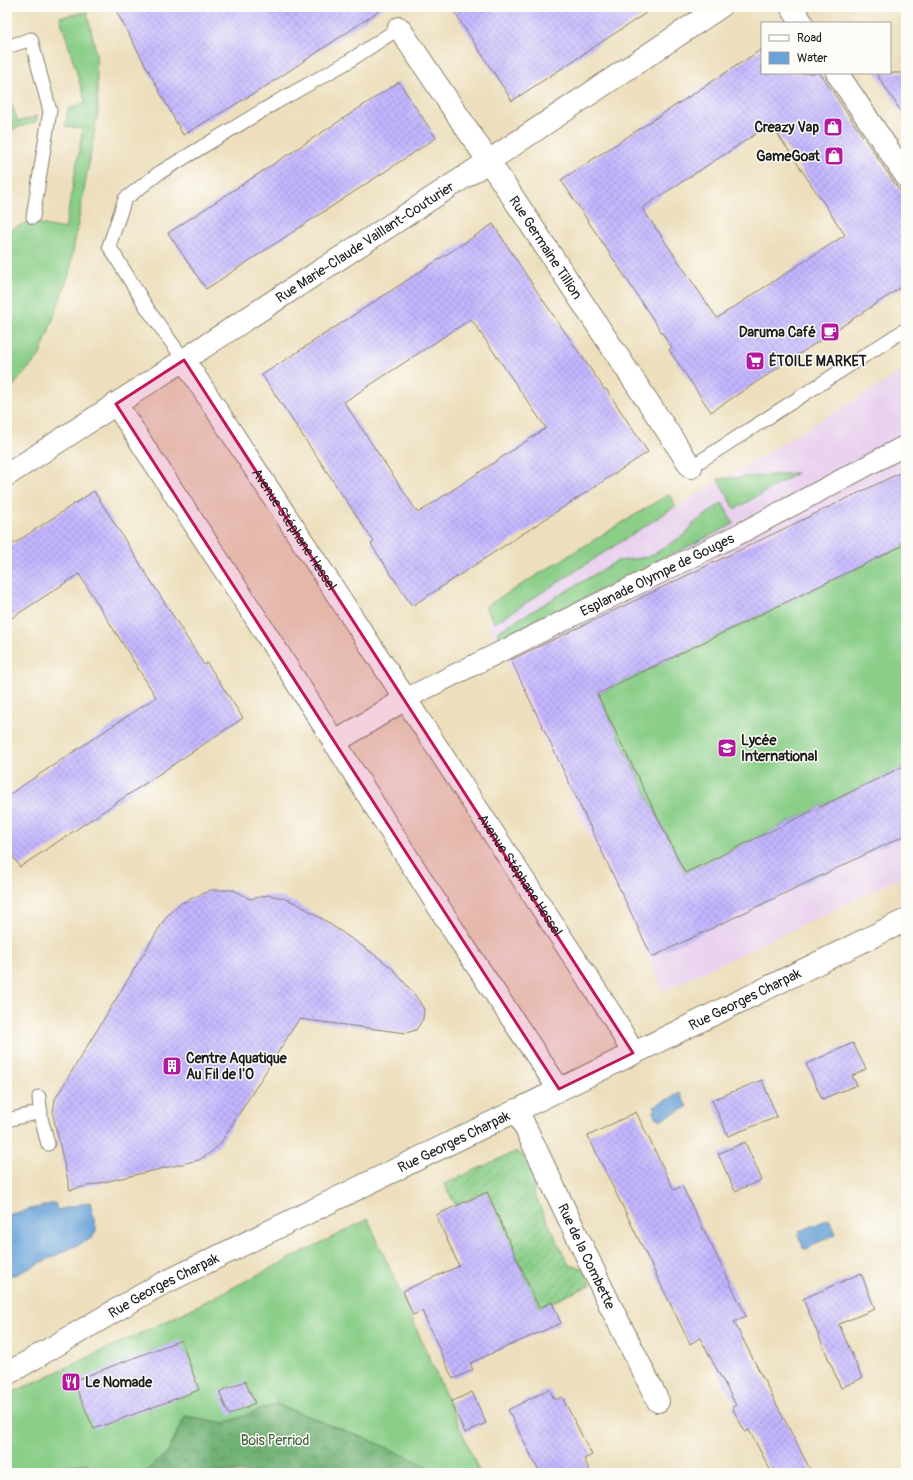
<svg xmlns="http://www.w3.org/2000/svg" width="913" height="1480" viewBox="0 0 913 1480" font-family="Pangolin,sans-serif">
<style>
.built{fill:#e9d2ee}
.grass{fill:#8ace88;stroke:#537552}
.forest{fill:url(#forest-crowns);stroke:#466648}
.garden{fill:url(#garden-furrows);stroke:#537552}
.water{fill:#69a3d9;stroke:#42607a}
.building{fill:url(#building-cross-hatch);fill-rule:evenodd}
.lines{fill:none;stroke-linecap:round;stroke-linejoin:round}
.service-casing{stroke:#847e6c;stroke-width:15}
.pedestrian-casing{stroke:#847e6c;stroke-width:22}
.minor-casing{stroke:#847e6c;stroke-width:24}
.service{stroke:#fff;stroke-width:13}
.pedestrian{stroke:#fff;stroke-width:20}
.minor{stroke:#fff;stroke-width:22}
.marked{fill:#c2185b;fill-opacity:0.2;stroke:#c2185b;stroke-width:3;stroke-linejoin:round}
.labels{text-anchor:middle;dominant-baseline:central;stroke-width:3;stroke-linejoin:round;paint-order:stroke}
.poi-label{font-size:14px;font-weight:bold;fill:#1c1c1c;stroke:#fdfcf7;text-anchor:start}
.street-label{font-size:14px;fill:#1c1c1c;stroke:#fdfcf7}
.park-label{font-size:14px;fill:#425a42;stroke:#fdfcf7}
</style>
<defs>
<pattern id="forest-crowns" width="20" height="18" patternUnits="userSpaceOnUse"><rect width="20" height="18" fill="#6fb174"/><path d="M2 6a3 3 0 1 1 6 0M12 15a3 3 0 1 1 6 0" fill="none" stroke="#5a8f5e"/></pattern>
<pattern id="garden-furrows" width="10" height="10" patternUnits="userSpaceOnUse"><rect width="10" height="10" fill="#8ace88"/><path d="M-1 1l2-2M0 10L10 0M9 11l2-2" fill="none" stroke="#76b075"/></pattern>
<pattern id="building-cross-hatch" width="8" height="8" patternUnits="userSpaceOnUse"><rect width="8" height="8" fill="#c2b5fe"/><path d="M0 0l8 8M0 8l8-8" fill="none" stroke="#a69bd9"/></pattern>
</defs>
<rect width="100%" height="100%" fill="#fdfcf7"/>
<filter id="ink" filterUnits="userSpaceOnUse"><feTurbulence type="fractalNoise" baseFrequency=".025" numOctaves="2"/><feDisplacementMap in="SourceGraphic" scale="8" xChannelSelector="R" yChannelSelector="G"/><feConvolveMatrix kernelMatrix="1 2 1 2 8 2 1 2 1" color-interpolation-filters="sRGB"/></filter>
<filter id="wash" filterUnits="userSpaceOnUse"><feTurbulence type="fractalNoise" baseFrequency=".012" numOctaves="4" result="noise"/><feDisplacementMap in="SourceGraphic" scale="16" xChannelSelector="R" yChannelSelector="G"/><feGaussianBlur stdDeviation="0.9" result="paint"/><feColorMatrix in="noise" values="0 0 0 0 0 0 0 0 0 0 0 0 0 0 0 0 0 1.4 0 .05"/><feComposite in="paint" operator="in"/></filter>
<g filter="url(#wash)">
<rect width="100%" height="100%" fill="#eddfbd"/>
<!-- built -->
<path class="built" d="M906,369V875L664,991L487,621Z"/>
<!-- grass -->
<path class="grass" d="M87,12L96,52L98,112L69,274L40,355L7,393V231L28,222L65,229L83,129L65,126L68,109L86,103L60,17Z
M7,92L18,122L37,116L36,122L7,131Z
M797,473L735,509L718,479Z
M669,494L676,506L495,623L485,607Z
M722,503L734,524L501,639L497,632L617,561L649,557L687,533L693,524Z
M906,544V765L685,873L598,694Z
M368,1219L480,1473H442L379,1444L276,1404L225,1423L185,1416L167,1454L143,1473H98L87,1463L48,1469L46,1473H7V1395L171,1319Z"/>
<!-- forest -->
<path class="forest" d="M276,1404L379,1444L442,1473H143L167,1454L185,1416L225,1423Z
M87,1463L98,1473H46L48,1469Z"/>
<!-- garden -->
<path class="garden" d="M517,1151L523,1156L538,1181L533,1192L569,1265L583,1268L591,1285L539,1308L487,1192L456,1206L444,1184Z"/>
<!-- water -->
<path class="water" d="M680,1093L687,1107L660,1120L659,1117L656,1118L653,1112L656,1110L654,1106Z
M90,1202L96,1227V1231L92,1238L15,1275H7V1215L55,1203L57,1210Z
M829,1219L836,1234L812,1245L810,1248L805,1249L803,1248L798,1232Z"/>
<g id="blocks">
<!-- building -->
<path class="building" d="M114,7H385L265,87L183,135Z
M451,7H655L512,101Z
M762,49V73H820L906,200V284L711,412L669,350L672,348L561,180ZM771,124L845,235L717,318L642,208Z
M876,73H906V119Z
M399,82L436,138L206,289L168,233Z
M493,224L538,293L605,390L606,389L648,452L412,606L371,544L374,542L262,375ZM471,319L546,428L418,513L344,402Z
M906,470V544L597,694L685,873L906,765V835L652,957L511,660Z
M94,491L204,665L207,663L243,718L20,867L7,847V796L156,697L79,574L7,621V548Z
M211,890H234L250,899L268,895L283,898L298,904L324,920L371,952L392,968L415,995L424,1009L423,1019L416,1030L406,1033L299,1019L220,1144L210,1153L199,1160L70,1190L55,1124L53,1114L55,1099L166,917L179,904Z
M853,1043L866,1069L852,1076L857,1085L822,1099L806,1064Z
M762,1080L777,1117L728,1136L712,1100Z
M636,1112L674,1190L682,1186L732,1287L746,1316L734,1322L812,1473H772L749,1430L745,1432L732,1407L736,1405L700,1338L690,1344L588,1136Z
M745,1142L762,1180L735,1191L718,1154Z
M487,1192L539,1308L552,1302L561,1323L470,1363L473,1370L453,1379L422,1311L413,1315L403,1291L459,1266L436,1215Z
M861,1273L875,1309L839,1324L862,1378L841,1388L803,1299Z
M181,1340L199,1390L94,1429L73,1381Z
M245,1381L255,1403L229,1415L219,1392Z
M549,1389L555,1400L562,1397L574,1420L592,1455L584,1459L591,1473H540L508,1410Z
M472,1392L486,1423L465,1433L451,1402Z"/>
</g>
</g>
<g filter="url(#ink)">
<use href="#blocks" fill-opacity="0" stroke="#847e6c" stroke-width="1"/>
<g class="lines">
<!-- service casing -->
<g class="service-casing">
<path id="service" d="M7,47L31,39L50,111L33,217
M184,360L149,311L109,246L125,199L159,173L275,103L346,63L399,28
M691,467L906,329
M39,1097L41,1118L48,1144
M7,1120L41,1112"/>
</g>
<!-- pedestrian casing -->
<g class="pedestrian-casing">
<g id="pedestrian">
<path id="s1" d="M405,699L743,532L906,445"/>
</g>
</g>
<!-- minor casing -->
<g class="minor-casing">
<g id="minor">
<path d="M791,7L802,23"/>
<path id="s2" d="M399,28L514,199L691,467"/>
<path d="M837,73L906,176"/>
<path id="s3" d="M184,360L508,856L613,1017L633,1053"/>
<path d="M116,404L256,618L459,939L559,1089"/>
<path id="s4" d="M7,475L489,161L720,7"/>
<path d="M334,743L405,699"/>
<path id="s5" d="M517,1110L611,1307L658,1401"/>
<path id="s6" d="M7,1374L154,1288L906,920"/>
</g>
</g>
<!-- service -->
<use href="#service" class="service"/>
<!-- pedestrian -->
<use href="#pedestrian" class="pedestrian"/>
<!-- minor -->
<use href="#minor" class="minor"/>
</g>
</g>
<!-- marked area -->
<path class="marked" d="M184,360L633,1053L559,1089L116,404Z"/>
<!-- icons -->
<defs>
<g id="shop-square" transform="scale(1)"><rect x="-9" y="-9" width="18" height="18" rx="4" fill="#b5179e" stroke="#fdfcf7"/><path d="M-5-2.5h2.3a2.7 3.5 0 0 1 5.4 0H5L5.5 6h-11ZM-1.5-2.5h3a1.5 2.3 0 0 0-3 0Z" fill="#fff"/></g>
<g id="cafe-square" transform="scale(1)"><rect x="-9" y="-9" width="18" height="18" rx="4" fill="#b5179e" stroke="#fdfcf7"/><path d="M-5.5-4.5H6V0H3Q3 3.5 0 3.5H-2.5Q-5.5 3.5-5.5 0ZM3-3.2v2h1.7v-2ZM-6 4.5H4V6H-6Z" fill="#fff"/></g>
<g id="supermarket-square" transform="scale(1)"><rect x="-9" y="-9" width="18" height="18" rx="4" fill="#b5179e" stroke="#fdfcf7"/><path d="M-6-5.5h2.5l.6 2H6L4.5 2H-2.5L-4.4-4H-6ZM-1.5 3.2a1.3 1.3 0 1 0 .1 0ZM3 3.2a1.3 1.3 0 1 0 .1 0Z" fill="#fff"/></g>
<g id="school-square" transform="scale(1)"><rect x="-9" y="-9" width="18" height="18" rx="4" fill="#b5179e" stroke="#fdfcf7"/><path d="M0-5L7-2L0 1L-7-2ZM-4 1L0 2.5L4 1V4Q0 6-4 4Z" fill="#fff"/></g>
<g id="building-square" transform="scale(1)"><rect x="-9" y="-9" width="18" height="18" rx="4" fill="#b5179e" stroke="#fdfcf7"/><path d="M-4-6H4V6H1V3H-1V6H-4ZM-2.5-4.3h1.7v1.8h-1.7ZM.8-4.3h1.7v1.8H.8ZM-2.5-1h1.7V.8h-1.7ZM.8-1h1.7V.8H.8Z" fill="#fff"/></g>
<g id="restaurant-square" transform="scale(1)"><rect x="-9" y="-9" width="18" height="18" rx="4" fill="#b5179e" stroke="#fdfcf7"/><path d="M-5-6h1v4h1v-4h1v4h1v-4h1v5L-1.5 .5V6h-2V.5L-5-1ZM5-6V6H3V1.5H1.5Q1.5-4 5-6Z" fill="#fff"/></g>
</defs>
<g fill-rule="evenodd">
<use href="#shop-square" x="833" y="127"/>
<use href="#shop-square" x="834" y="156"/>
<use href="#cafe-square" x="830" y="332"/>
<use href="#supermarket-square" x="755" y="361"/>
<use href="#school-square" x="727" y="748"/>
<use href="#building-square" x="172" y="1066"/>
<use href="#restaurant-square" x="71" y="1382"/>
</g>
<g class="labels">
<!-- poi labels -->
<g class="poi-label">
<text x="819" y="127" text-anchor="end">Creazy Vap</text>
<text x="820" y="156" text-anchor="end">GameGoat</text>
<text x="816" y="332" text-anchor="end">Daruma Café</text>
<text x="769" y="361">ÉTOILE MARKET</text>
<text x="741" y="740">Lycée<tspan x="741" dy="16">International</tspan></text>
<text x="186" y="1058">Centre Aquatique<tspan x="186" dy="16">Au Fil de l'O</tspan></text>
<text x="85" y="1382">Le Nomade</text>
</g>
<!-- street labels -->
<g class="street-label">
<text stroke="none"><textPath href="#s4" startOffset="427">Rue Marie-Claude Vaillant-Couturier</textPath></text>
<text stroke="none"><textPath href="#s2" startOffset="264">Rue Germaine Tillion</textPath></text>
<text stroke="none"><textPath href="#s3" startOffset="202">Avenue Stéphane Hessel</textPath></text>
<text stroke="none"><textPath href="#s1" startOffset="281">Esplanade Olympe de Gouges</textPath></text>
<text stroke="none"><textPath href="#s3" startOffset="615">Avenue Stéphane Hessel</textPath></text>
<text stroke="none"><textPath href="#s6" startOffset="828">Rue Georges Charpak</textPath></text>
<text stroke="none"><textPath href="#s6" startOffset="504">Rue Georges Charpak</textPath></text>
<text stroke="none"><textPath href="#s5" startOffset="162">Rue de la Combette</textPath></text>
<text stroke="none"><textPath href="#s6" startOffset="180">Rue Georges Charpak</textPath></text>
</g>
<!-- park labels -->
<g class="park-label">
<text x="275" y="1440">Bois Perriod</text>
</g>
</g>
<!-- margin -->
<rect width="913" height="1480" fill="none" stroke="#fdfcf7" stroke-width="24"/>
<!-- legend -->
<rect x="761" y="22" width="130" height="52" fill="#fdfcf7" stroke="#a3a29f"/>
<rect x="769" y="35" width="20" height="6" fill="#ffffff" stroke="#a3a29f"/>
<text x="797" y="42" font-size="12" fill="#1c1c1c">Road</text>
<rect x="769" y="52" width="20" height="12" fill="#69a3d9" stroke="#a3a29f"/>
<text x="797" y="62" font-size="12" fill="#1c1c1c">Water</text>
</svg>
